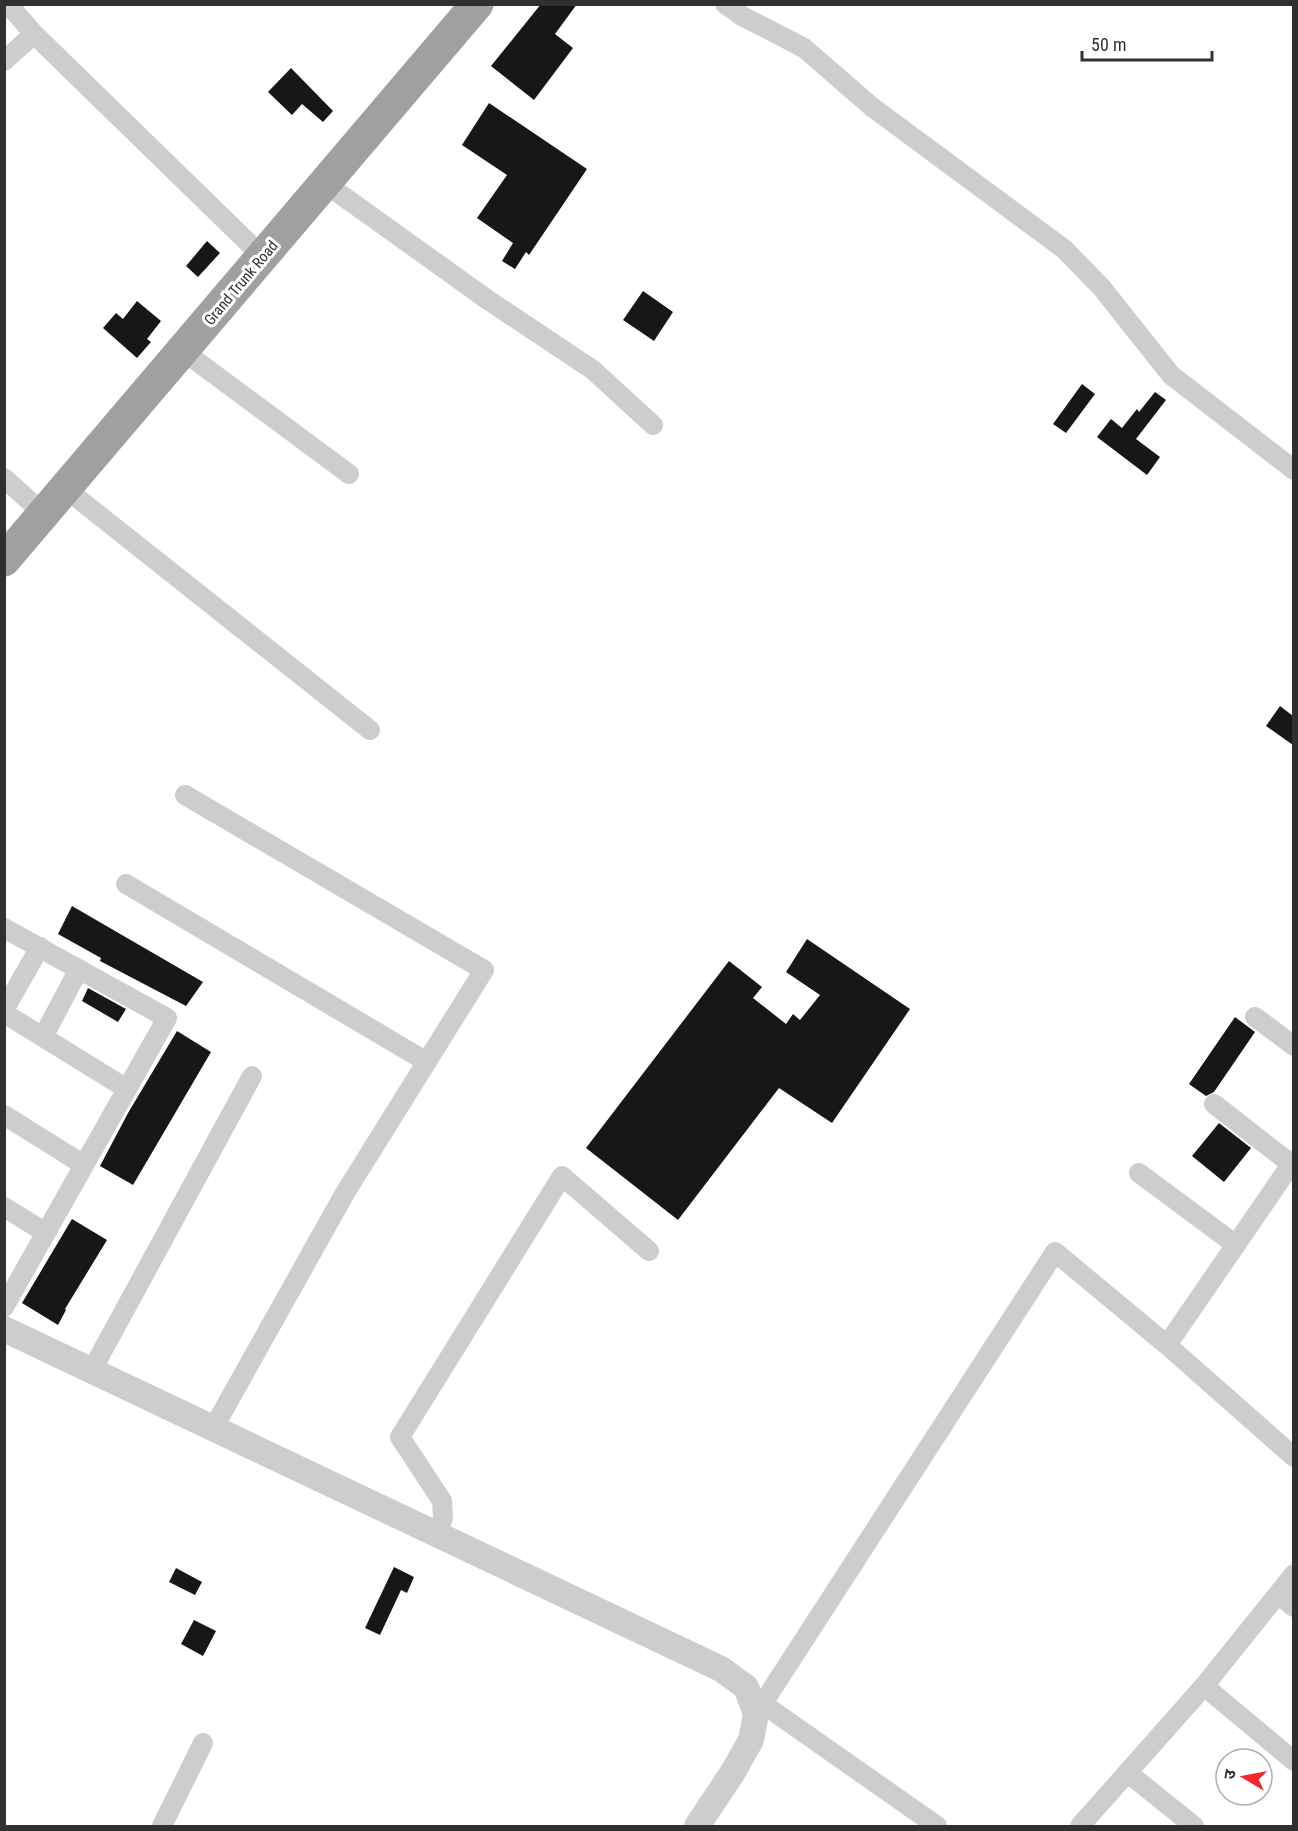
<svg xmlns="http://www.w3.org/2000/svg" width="1298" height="1831" viewBox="0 0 1298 1831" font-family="'Roboto Condensed','Noto Sans Devanagari',sans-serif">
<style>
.building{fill:#171717}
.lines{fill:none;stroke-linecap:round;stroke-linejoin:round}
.minor{stroke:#cdcdcd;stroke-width:20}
.tertiary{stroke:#cdcdcd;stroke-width:26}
.trunk{stroke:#a0a0a0;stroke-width:33}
.labels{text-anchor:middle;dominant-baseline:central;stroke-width:6;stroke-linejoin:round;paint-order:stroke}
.street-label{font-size:15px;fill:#303030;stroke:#fff}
</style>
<rect width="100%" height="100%" fill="#fff"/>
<!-- building -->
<path class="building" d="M541,4H577L555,34L573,48L534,100L491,66Z
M291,68L333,111L323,122L302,104L292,115L268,92Z
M489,103L587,169L529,255L526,252L515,269L502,261L513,243L477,218L507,175L462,145Z
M207,241L220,253L198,277L186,266Z
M643,291L673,312L654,341L623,320Z
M137,301L161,321L147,339L151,342L137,358L103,328L116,313L123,319Z
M1082,384L1095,394L1066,433L1053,424Z
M1155,392L1166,400L1136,439L1160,457L1147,475L1097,437L1111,419L1122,428L1137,409L1139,412Z
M1280,706L1293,716V745L1266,726Z
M72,906L203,982L186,1006L100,961L101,958L58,934Z
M807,939L910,1009L832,1123L779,1088L678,1220L586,1148L729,961L762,987L753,998L786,1024L793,1014L800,1020L820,995L786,972Z
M88,988L126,1009L118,1022L82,1001Z
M1235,1017L1255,1032L1214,1092L1206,1096L1189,1084Z
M177,1031L211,1052L133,1185L100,1166L128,1113Z
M1219,1123L1251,1148L1224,1182L1192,1156Z
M72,1219L107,1240L65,1309L66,1310L58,1325L22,1303Z
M394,1567L414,1577L407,1593L401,1590L380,1635L365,1628Z
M176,1568L202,1582L195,1595L169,1582Z
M194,1620L216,1631L203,1656L181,1644Z"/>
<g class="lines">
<!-- minor -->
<path class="minor" d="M8,4L34,34L263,257
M725,4L742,16L804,48L872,107L1064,249L1102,288L1171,375L1294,470
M4,61L34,34
M326,184L488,300L593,370L653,425
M183,351L349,474
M4,478L44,514
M66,489L370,730
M185,795L484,970L345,1193L214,1427
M126,884L427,1062
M4,928L167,1018L4,1307
M4,1010L40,947
M4,1013L127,1089
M1255,1017L1294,1046
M43,1037L79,969
M1214,1104L1291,1164
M4,1115L84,1165
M1139,1173L1236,1245
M4,1207L46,1233
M1167,1345L1294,1160
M92,1370L252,1076
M437,1534L443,1518L442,1501L400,1437L562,1176L649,1251
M1278,1594L1294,1607
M1204,1686L1294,1761
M763,1704L937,1826
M756,1714L1055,1252L1167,1345L1294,1457
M1128,1773L1194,1826
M162,1826L203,1743
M1080,1826L1204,1686L1294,1574"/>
<!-- tertiary -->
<path class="tertiary" d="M4,1329L721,1669L746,1687L756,1714L751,1740L733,1772L697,1826"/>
<!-- trunk -->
<path class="trunk" d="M4,560L477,4"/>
</g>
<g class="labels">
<!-- street labels -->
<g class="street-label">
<text transform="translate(241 283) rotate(-50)">Grand Trunk Road</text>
</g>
</g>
<!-- border -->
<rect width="1298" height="1831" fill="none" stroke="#303030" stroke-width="12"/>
<!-- north arrow -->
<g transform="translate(1244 1777) rotate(280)"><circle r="28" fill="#ffffff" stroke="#acacac" stroke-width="1.5"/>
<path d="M0-4.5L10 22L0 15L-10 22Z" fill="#ef2a2d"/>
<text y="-9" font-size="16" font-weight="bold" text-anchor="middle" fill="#303030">उ</text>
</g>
<!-- scale -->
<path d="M1082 51v9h130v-9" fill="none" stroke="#303030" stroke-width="3"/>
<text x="1091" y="51" font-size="18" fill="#303030" stroke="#ffffff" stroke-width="4.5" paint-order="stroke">50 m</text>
</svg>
